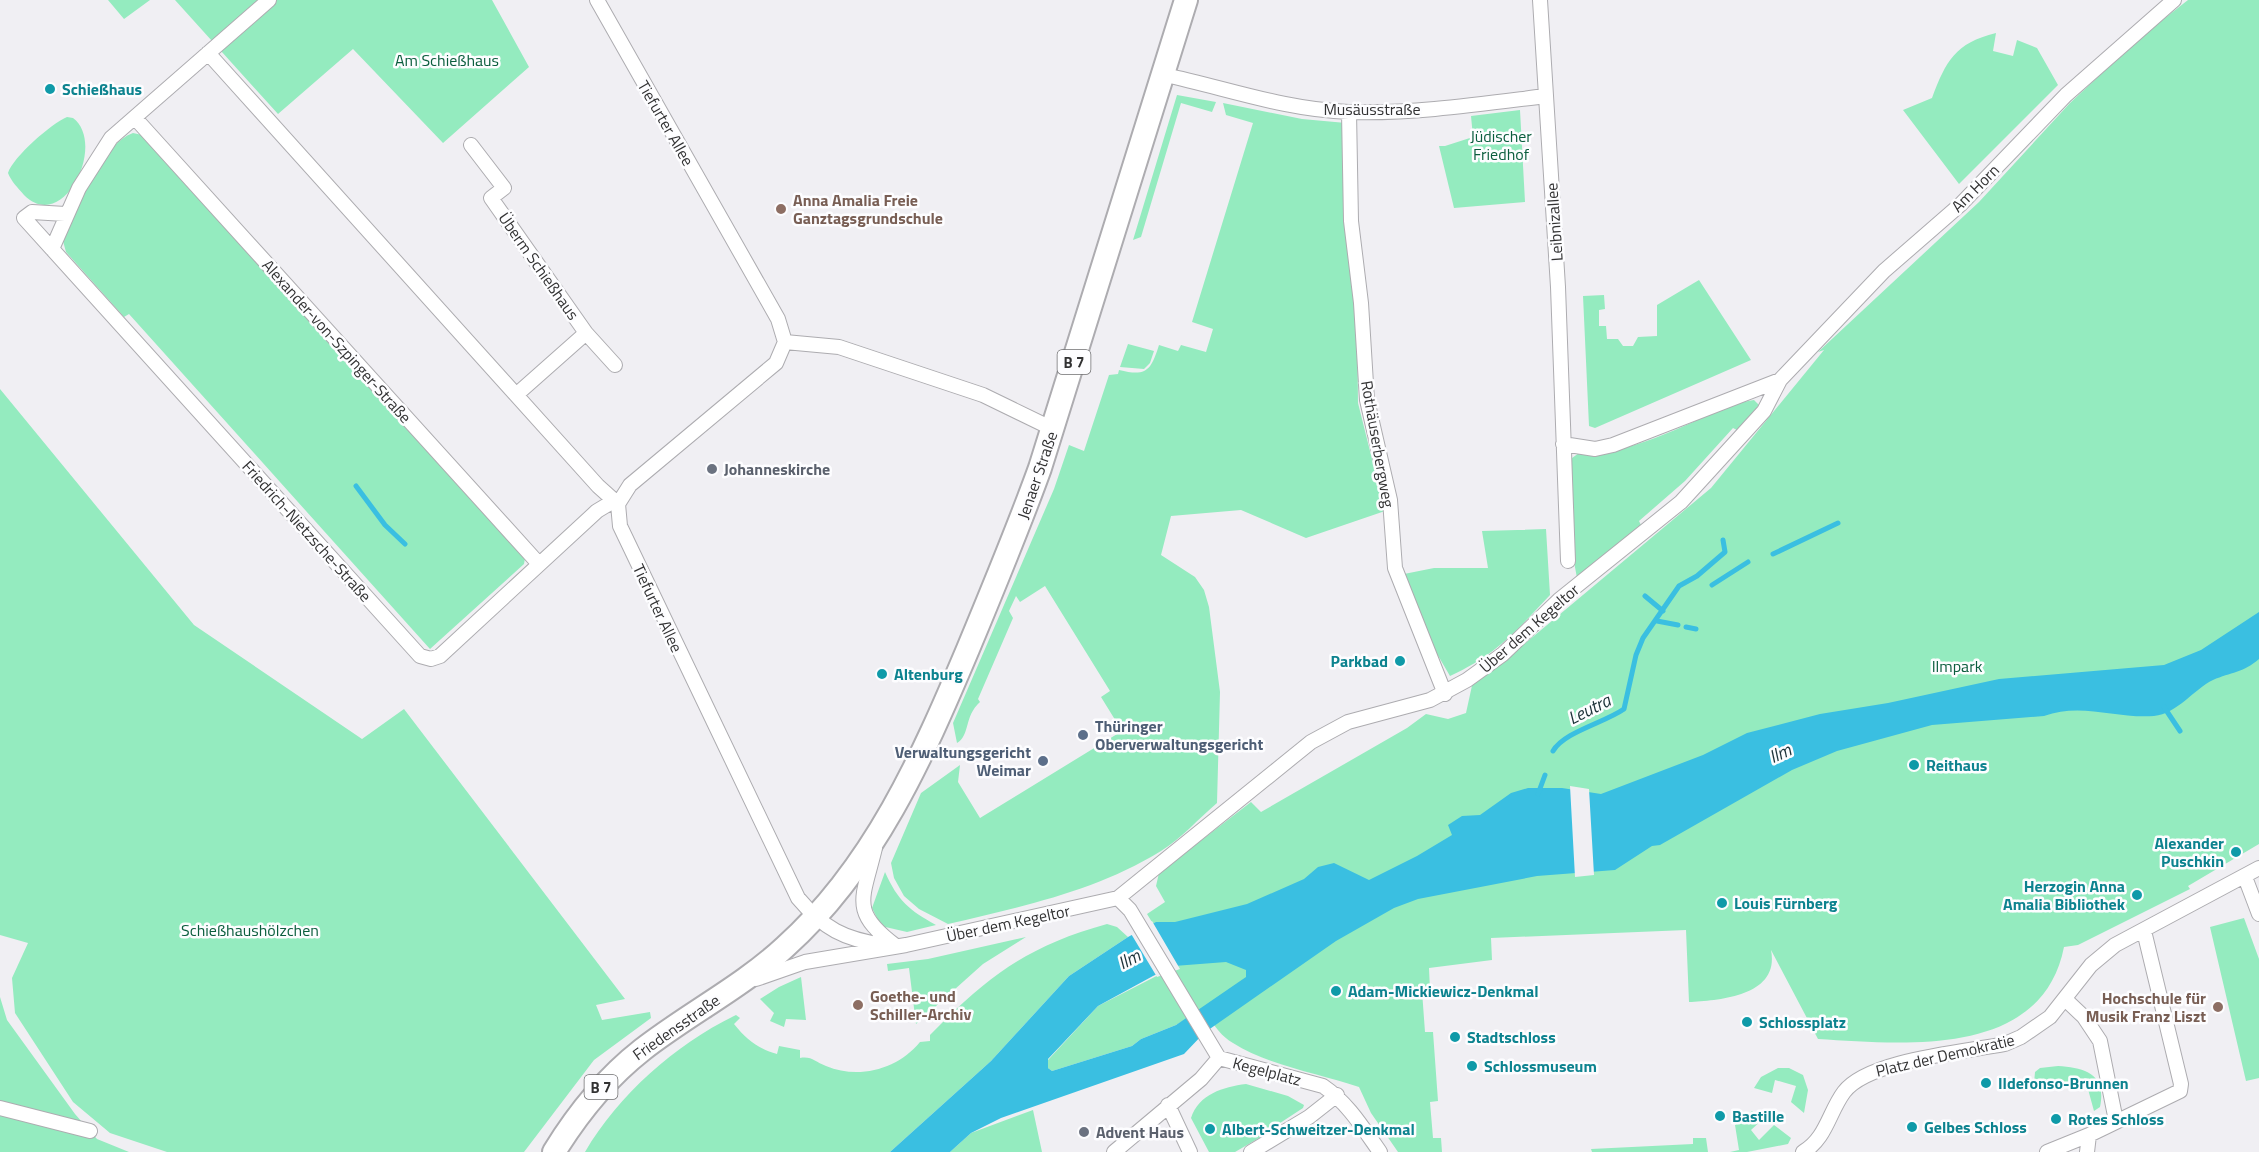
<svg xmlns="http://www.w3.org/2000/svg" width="2259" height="1152" viewBox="0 0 2259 1152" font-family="'Titillium Web',sans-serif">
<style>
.green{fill:#94ebbf}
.water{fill:#3abfe1;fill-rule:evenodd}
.pier{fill:#f0eff3}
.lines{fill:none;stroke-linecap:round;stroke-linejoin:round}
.stream{stroke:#3abfe1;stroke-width:5}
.street-casing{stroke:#adacb0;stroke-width:16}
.primary-casing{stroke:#adacb0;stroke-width:26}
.street{stroke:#fff;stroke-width:14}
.primary{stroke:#fff;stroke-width:22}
.culture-dot{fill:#0f9aa8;stroke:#fdfdff;stroke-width:2}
.education-dot{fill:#8d6e63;stroke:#fdfdff;stroke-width:2}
.worship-dot{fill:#6b7280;stroke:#fdfdff;stroke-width:2}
.service-dot{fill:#5c6f8a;stroke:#fdfdff;stroke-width:2}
.labels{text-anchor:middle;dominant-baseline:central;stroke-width:5;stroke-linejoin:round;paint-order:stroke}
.shield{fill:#fdfdff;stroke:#6f6f70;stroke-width:1.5}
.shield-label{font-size:15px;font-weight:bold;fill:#323233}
.park-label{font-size:16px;fill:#0a5d3d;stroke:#fdfdff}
.culture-label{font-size:16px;font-weight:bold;fill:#0d838f;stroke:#fdfdff;text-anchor:start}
.street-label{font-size:16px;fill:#323233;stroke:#fdfdff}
.education-label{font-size:16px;font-weight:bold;fill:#785e54;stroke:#fdfdff;text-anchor:start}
.worship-label{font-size:16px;font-weight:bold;fill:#5b616d;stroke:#fdfdff;text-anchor:start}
.service-label{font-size:16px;font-weight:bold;fill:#4e5e75;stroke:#fdfdff;text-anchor:start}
.water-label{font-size:18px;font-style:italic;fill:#1d3239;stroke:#fdfdff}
</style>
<rect width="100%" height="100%" fill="#f0eff3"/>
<!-- green -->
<path class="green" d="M108,0H150L124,19Z
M175,0H492L529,67L443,143L353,49L278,114Z
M2188,0H2259V844L2188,886L2190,889L2078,945L2064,947C2042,1059 1904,1044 1818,1039L1771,950C1780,996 1720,1000 1689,1002L1686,930L1491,938L1492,960L1429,968L1430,990L1422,991L1425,1032H1433L1438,1101L1430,1102L1433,1138H1441L1442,1152H1398L1371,1113L1359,1087C1320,1074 1267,1065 1233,1043C1219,1035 1211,1021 1204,1008L1176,1025L1141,1039L1132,1046L1052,1071L1048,1068V1060L1098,1006L1178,965L1147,914L1165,902L1156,886L1159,873L1251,802L1261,812L1407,728L1426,714L1448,719L1466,713L1473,681L1505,660L1711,488L1824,350L1818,352L1979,202L2070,103L2142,36Z
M1996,33L1993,51L2013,56L2017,40L2037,48L2058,85L1959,184L1903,110L1932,98C1946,61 1955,43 1996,33Z
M1177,95L1216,102L1212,112L1181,103L1141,237L1133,240Z
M1223,103L1302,119L1346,123L1357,316L1358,403L1385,511L1306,538L1241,510L1171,516L1161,555L1195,577L1204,590L1209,607L1220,692L1217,803C1199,818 1181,839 1161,851C1094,892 1023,906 948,924L919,909L904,896L894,878L891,863L921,793L960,765L958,782L980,818L1122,731L1101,697L1110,691L1045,586L1020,602L1016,596L1009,611L1013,618L978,699L980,702C964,716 970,736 957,743L953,723L1054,489L1069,445L1084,451L1109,375L1118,374L1119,370C1147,377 1151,370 1159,345L1178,351L1181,345L1206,352L1213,329L1192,322L1253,123L1226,115Z
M1520,110L1525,202L1454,208L1439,146H1445L1473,137L1471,116Z
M67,117L73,118C107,143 64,235 24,195C18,188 11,181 8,173C13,157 52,123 67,117Z
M133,133L142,135L525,558L524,564L430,649L129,314L124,317L66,252L63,241L65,233C78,204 102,144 133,133Z
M1699,280L1751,360L1595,428L1589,426L1583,296L1604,295L1605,309L1599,310V326H1606L1607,339H1618L1623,346H1633L1638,337L1657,336V305Z
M1128,344L1154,351L1150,363L1144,369L1120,367Z
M0,389L194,625L362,739L404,709L625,999L596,1005L602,1020L650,1012L651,1018L594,1060L524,1152H167L110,1133L73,1102L15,1013L12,978L28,943L0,935Z
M1754,400L1759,405L1739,431L1733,428L1685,481L1639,521L1642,527L1577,578L1572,551L1570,468L1572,458L1579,453C1623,459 1694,420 1737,403Z
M1546,529L1550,595C1515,632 1497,654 1450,676L1426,635L1404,574L1434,568H1488L1482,531Z
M885,872C898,901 909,910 936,925L907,932L881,926L872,908Z
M2244,918L2259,959V1078L2246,1081L2210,927Z
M1107,924L1117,927L1128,937L1069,976L991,1061L890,1152H585C619,1094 676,1044 736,1015L740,1018L734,1024C746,1039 758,1049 777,1054L779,1046L800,1050V1058C812,1056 815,1062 826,1066C859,1080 898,1069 920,1042L930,1041V1035C987,977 1027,946 1107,924Z
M1026,937L983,964L916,1024L909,968L888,971L887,964L928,959Z
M801,977L806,1020L786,1019L784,1027L770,1021L774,1013L760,999L779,987Z
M0,997L7,1020L75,1114L97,1139L129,1152H0Z
M2058,1066C2084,1068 2107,1073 2100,1107L2094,1111L2086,1082L2034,1083L2035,1072L2040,1068Z
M1778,1068H1789L1803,1075L1808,1090L1804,1113L1791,1102L1796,1086L1775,1080L1772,1093L1754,1088L1761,1077Z
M1246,1084L1288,1096L1304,1105L1303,1108L1277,1125L1278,1127L1235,1152H1209L1191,1118C1199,1094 1223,1087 1246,1084Z
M1033,1110L1042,1152H950L971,1133Z
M1752,1111L1763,1119L1751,1130L1759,1140L1774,1125L1791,1138L1788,1144L1747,1152H1730L1739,1150L1735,1125Z
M1693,1138H1706L1708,1152H1592L1591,1149L1693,1144Z"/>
<!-- water -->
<path class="water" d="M2259,612V659C2243,673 2231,672 2213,680C2194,689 2177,714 2154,716C2117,719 2081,702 2044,716L1932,725L1837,751L1792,770L1660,845L1652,846L1615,870L1537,876L1418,899L1394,908L1336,941L1204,1033L1184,1054L1001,1118L971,1133L950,1152H890L991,1061L1069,976L1128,937L1156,922H1175L1247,904L1304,879L1318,867L1334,863L1369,880L1417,856L1452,835L1448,825L1462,816L1480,815L1511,793L1528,788H1562L1601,794L1703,755L1747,733L1820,714L1888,703L1999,679L2164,665L2201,650ZM1226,962L1246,970V977L1176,1025L1141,1039L1132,1046L1052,1071L1048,1068V1059L1098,1006L1153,976L1174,966Z"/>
<!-- pier -->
<path class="pier" d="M1570,786L1589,789L1594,875L1575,877Z
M1152,921L1180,969L1157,977L1130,932Z"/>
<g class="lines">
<!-- stream -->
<path class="stream" d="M356,486L385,525L405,544
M1773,554L1838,523
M1712,585L1748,562
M1645,596L1663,611
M1657,621L1678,625
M1686,627L1696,629
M2164,707L2180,731
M1553,751C1564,732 1604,723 1624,709L1636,655L1643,638L1679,586L1697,576L1725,552L1723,540
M1538,794L1545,775"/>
<!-- street casing -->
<g class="street-casing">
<path id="street" d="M597,0L778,319L785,342L776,363L630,485L618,504L620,526L798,898C824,929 844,939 883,945
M1540,0L1558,287L1568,561
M208,53L598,486L618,504
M1165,75C1226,88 1286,110 1349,112C1414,114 1481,104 1546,96
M1349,112L1351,221L1361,303L1367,400L1390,500L1395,568L1445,694
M135,118L539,564
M471,145L504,188L491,198L586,333L615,365
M65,214L32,212L24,218L420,656L431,659L440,656L597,511L612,502
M52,249L79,188L111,138L269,0
M785,342L839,347L983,395L1053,429
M516,395L586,333
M1563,444L1595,449L1613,445L1780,380
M875,848C863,899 849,911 896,946
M2245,877L2259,914
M1118,898L1130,910L1219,1058L1323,1086C1348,1103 1363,1128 1380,1152
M756,979L805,962L906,945L1118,898L1311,742L1348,722L1430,700L1467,680L1503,654L1559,600L1681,502L1764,411L1780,380L1884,271L1961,204L2066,95L2174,0
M2065,999L2084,1017L2100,1041L2116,1121
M1168,1105L1190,1152
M0,1108L90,1131
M1114,1152L1201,1079L1219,1058
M1251,1152L1309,1117L1337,1095
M1803,1152C1826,1139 1829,1112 1844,1092C1868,1060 1964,1052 2005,1044L2021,1037L2050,1017L2091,965L2115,945L2259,868
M2047,1152L2089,1135
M2087,1152L2089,1135L2180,1091L2181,1084L2144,931"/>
</g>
<!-- primary casing -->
<g class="primary-casing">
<path id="primary" d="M554,1152C578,1113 605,1079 642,1050C688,1014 742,987 785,947C874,867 922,758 968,649C993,589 1018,529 1040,468L1186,0"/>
</g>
<!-- street -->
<use href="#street" class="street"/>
<!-- primary -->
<use href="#primary" class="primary"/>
</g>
<!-- markers -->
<g class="culture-dot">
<circle cx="50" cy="89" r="6"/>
<circle cx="1400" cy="661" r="6"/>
<circle cx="882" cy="674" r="6"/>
<circle cx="1914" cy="765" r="6"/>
<circle cx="2236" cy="852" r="6"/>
<circle cx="2137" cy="895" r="6"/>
<circle cx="1722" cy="903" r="6"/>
<circle cx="1336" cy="991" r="6"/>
<circle cx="1747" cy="1022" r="6"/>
<circle cx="1455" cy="1037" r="6"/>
<circle cx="1472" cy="1066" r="6"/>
<circle cx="1986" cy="1083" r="6"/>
<circle cx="1720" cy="1116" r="6"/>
<circle cx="2056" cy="1119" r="6"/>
<circle cx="1912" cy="1127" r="6"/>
<circle cx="1210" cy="1129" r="6"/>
</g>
<g class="education-dot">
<circle cx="781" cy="209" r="6"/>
<circle cx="858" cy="1005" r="6"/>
<circle cx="2218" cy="1007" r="6"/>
</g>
<g class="worship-dot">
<circle cx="712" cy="469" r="6"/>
<circle cx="1084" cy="1132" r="6"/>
</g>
<g class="service-dot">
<circle cx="1083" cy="735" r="6"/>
<circle cx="1043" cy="761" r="6"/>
</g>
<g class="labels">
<!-- shield labels -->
<g class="shield">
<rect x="1057.5" y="350" width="33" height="24" rx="4.5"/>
<rect x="584.5" y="1075" width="33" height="24" rx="4.5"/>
</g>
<g class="shield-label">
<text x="1074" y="362">B 7</text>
<text x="601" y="1087">B 7</text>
</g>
<!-- park labels -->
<g class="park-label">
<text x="447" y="60">Am Schießhaus</text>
<text x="1501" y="136">Jüdischer<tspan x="1501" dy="18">Friedhof</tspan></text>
<text x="1957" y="666">Ilmpark</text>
<text x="250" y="930">Schießhaushölzchen</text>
</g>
<!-- culture labels -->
<g class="culture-label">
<text x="62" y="89">Schießhaus</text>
<text x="1388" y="661" text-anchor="end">Parkbad</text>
<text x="894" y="674">Altenburg</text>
<text x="1926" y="765">Reithaus</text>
<text x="2224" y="843" text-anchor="end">Alexander<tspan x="2224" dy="18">Puschkin</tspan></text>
<text x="2125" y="886" text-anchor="end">Herzogin Anna<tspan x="2125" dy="18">Amalia Bibliothek</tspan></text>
<text x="1734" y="903">Louis Fürnberg</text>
<text x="1348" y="991">Adam-Mickiewicz-Denkmal</text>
<text x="1759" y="1022">Schlossplatz</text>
<text x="1467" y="1037">Stadtschloss</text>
<text x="1484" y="1066">Schlossmuseum</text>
<text x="1998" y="1083">Ildefonso-Brunnen</text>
<text x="1732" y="1116">Bastille</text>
<text x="2068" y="1119">Rotes Schloss</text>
<text x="1924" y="1127">Gelbes Schloss</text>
<text x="1222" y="1129">Albert-Schweitzer-Denkmal</text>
</g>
<!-- street labels -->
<g class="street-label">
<text x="1372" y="109">Musäusstraße</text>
<text transform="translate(666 123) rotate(60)">Tiefurter Allee</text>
<text transform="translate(1975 188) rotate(-45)">Am Horn</text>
<text transform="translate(1554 222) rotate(-94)">Leibnizallee</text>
<text transform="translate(539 266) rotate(55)">Überm Schießhaus</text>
<text transform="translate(337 341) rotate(48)">Alexander-von-Szpinger-Straße</text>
<text transform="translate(1378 444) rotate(80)">Rothäuserbergweg</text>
<text transform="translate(1037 475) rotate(-71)">Jenaer Straße</text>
<text transform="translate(307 531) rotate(48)">Friedrich-Nietzsche-Straße</text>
<text transform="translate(658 608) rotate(65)">Tiefurter Allee</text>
<text transform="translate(1529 628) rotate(-41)">Über dem Kegeltor</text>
<text transform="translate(1008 923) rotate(-12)">Über dem Kegeltor</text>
<text transform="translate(676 1027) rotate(-35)">Friedensstraße</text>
<text transform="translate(1945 1055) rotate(-13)">Platz der Demokratie</text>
<text transform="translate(1267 1071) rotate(15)">Kegelplatz</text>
</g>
<!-- education labels -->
<g class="education-label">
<text x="793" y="200">Anna Amalia Freie<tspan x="793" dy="18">Ganztagsgrundschule</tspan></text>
<text x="870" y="996">Goethe- und<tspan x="870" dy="18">Schiller-Archiv</tspan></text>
<text x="2206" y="998" text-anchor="end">Hochschule für<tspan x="2206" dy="18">Musik Franz Liszt</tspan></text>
</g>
<!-- worship labels -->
<g class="worship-label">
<text x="724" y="469">Johanneskirche</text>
<text x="1096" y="1132">Advent Haus</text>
</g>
<!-- service labels -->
<g class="service-label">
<text x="1095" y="726">Thüringer<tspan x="1095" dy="18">Oberverwaltungsgericht</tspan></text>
<text x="1031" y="752" text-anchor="end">Verwaltungsgericht<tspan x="1031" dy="18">Weimar</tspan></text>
</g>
<!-- water labels -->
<g class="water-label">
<text transform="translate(1589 709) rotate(-27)">Leutra</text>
<text transform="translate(1780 753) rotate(-25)">Ilm</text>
<text transform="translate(1129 959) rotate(-28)">Ilm</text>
</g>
</g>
</svg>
